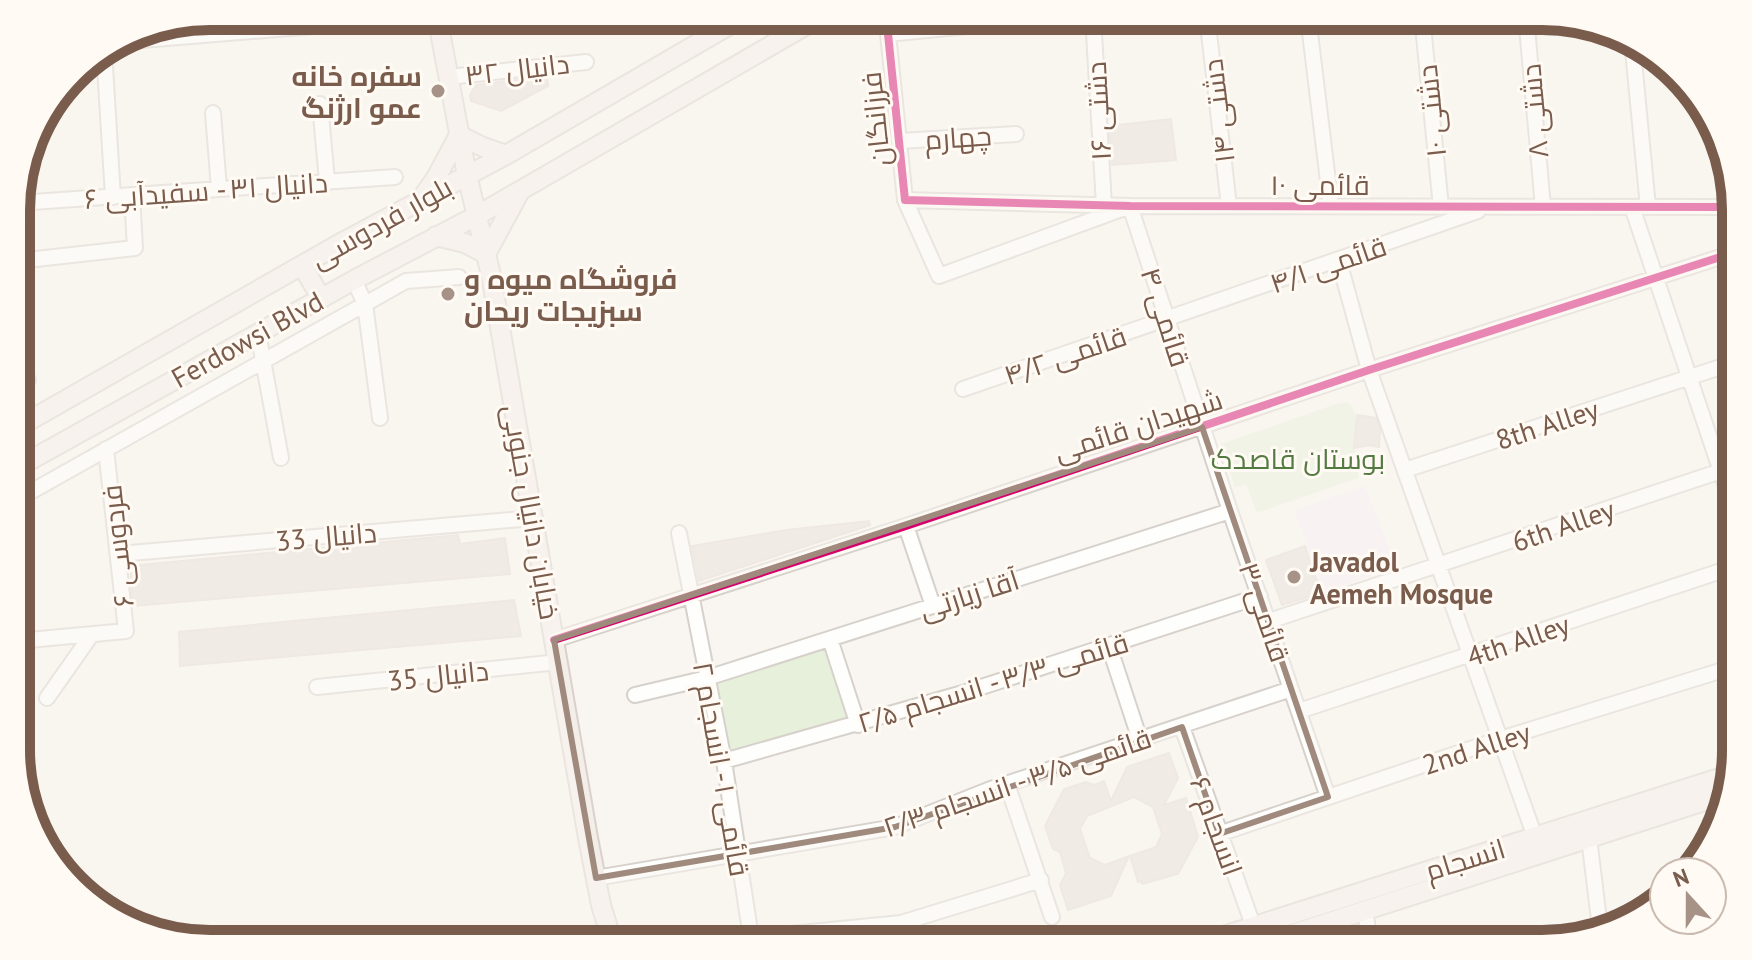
<svg xmlns="http://www.w3.org/2000/svg" width="1752" height="960" viewBox="0 0 1752 960" font-family="'PT Sans',Cairo,sans-serif">
<style>
.education{fill:#f6eef6}
.green{fill:#e7f0db}
.building{fill:#e6ded7;stroke:#e2d8d2;stroke-width:2}
.lines{fill:none;stroke-linecap:round;stroke-linejoin:round}
.minor-casing{stroke:#d7d1cb;stroke-width:18}
.major-casing{stroke:#dad1cc;stroke-width:22}
.minor{stroke:#fefefd;stroke-width:14}
.major{stroke:#f3eee8;stroke-width:18}
.cycleway-casing{stroke:#fffaf3;stroke-width:13}
.cycleway{stroke:#d6006c;stroke-width:8}
.marked{fill:none;stroke:#9f8a7d;stroke-width:6;stroke-linejoin:round}
.poi-dot{fill:#a69286;stroke:#fffaf3;stroke-width:3}
.labels{text-anchor:middle;dominant-baseline:central;stroke-width:6;stroke-linejoin:round;paint-order:stroke}
.street-label{font-size:28px;fill:#7a5c4d;stroke:#fffaf3}
.poi-label{font-size:28px;font-weight:bold;fill:#7a5c4d;stroke:#fffaf3;text-anchor:start}
.park-label{font-size:28px;fill:#537a41;stroke:#fffaf3}
.rim{fill:none;stroke:#7a5c4d;stroke-width:10}
</style>
<rect width="100%" height="100%" fill="#f9f5f0"/>
<!-- education -->
<path class="education" d="M1365,486L1397,567L1323,592L1294,510Z"/>
<!-- green -->
<path class="green" d="M1347,402C1362,414 1353,429 1354,445C1355,456 1357,467 1359,478L1259,512L1256,511L1246,484L1235,488L1221,444L1336,404Z
M830,647L850,720L730,754L717,679Z"/>
<!-- building -->
<path class="building" d="M547,76L548,86L501,111L471,101L470,95L476,85Z
M1171,119L1176,160L1112,165L1109,126Z
M1357,415L1376,418L1380,430L1379,447L1369,445L1354,448Z
M869,521L870,525L699,581L692,546L786,530Z
M458,535L460,544L505,538L510,574L133,606L130,566Z
M1305,546L1321,593L1282,605L1266,560Z
M514,600L521,636L180,666L179,632Z
M1169,753L1178,778L1164,805L1186,798L1198,837L1178,874L1142,884L1141,881L1138,882L1130,856L1156,847L1162,834L1153,807L1134,797L1087,816L1080,829L1090,858L1105,865L1129,856L1111,896L1068,910L1060,885L1066,873L1060,852L1053,849L1045,826L1064,789L1086,782L1094,785L1104,781L1111,801L1127,767Z"/>
<g class="lines">
<!-- minor casing -->
<g class="minor-casing">
<path id="minor" d="M882,16L888,34L1068,16
M1093,16L1104,205
M1207,16L1229,206
M1308,16L1331,206
M1422,16L1441,207
M1526,16L1543,207
M888,34L905,200L939,276L1130,206L1230,511L1328,797
M1632,40L1648,207
M118,42L437,16
M104,50L113,197
M449,77L586,62
M320,104L327,181
M213,113L219,189
M900,141L1016,134
M905,200L1130,206L1736,207
M18,203L395,177
M1632,207L1736,516
M18,261L135,248L132,195
M1339,261L1369,370L1535,837
M354,280L365,304L380,418
M258,333L281,458
M18,381L28,380
M963,389L1478,211
M1405,470L1736,362
M18,499L406,281L459,277
M906,526L933,606
M679,533L724,761L752,944
M119,554L534,518
M1269,621L1736,466
M830,639L858,725
M554,640L906,526L1369,370L1736,252
M18,641L126,631L106,449
M1109,646L1140,740
M317,687L558,662
M635,695L707,678L1230,511
M47,698L92,634
M1299,711L1736,566
M1182,727L1253,925
M724,761L963,693L1260,596
M1007,784L1052,917
M1219,834L1500,739L1736,666
M1589,838L1600,928
M596,878L895,827L988,790L1291,689
M1365,909L1370,944
M751,938L901,923L1041,880"/>
</g>
<!-- major casing -->
<g class="major-casing">
<path id="major" d="M437,16L467,175L491,275L588,838L601,905L613,944
M424,195L436,178L459,135L483,147L506,155
M436,236L465,243L486,254L519,193
M302,265L321,298
M18,427L339,244L506,155L745,16
M18,467L354,280L478,215L822,16
M1198,944L1732,774
M1261,944L1726,794"/>
</g>
<!-- minor -->
<use href="#minor" class="minor"/>
<!-- major -->
<use href="#major" class="major"/>
<!-- cycleway casing -->
<g class="cycleway-casing">
<path id="cycleway" d="M888,34L905,200L1130,206L1736,207
M554,640L906,526L1369,370L1736,252"/>
</g>
<!-- cycleway -->
<use href="#cycleway" class="cycleway"/>
</g>
<!-- marked area -->
<path d="M0 0H1752V960H0ZM1202,427L1328,797L1219,834L1182,727L895,827L596,878L554,640Z" fill="#f9f5f0" fill-opacity=".55" fill-rule="evenodd"/>
<path class="marked" d="M1202,427L1328,797L1219,834L1182,727L895,827L596,878L554,640Z"/>
<!-- markers -->
<g class="poi-dot">
<circle cx="438" cy="91" r="8"/>
<circle cx="448" cy="294" r="8"/>
<circle cx="1294" cy="577" r="8"/>
</g>
<g class="labels">
<!-- street labels -->
<g class="street-label">
<text transform="translate(517 69) rotate(-7)">دانیال ۳۲</text>
<text transform="translate(1098 111) rotate(-93)">دشتی ۱۶</text>
<text transform="translate(1218 111) rotate(-97)">دشتی ۱۴</text>
<text transform="translate(1431 111) rotate(-96)">دشتی ۱۰</text>
<text transform="translate(1534 111) rotate(-95)">دشتی ۸</text>
<text transform="translate(875 119) rotate(-96)">فرزانگان</text>
<text transform="translate(958 137) rotate(-4)">چهارم</text>
<text x="1320" y="184">قائمی ۱۰</text>
<text transform="translate(206 190) rotate(-4)">دانیال ۳۱ - سفیدآبی ۶</text>
<text transform="translate(381 222) rotate(-29)">بلوار فردوسی</text>
<text transform="translate(1328 264) rotate(-19)">قائمی ۴/۱</text>
<text transform="translate(1166 317) rotate(72)">قائمی ۴</text>
<text transform="translate(247 339) rotate(-29)">Ferdowsi Blvd</text>
<text transform="translate(1065 355) rotate(-19)">قائمی ۴/۲</text>
<text transform="translate(1547 424) rotate(-18)">8th Alley</text>
<text transform="translate(1138 425) rotate(-18)">شهیدان قائمی</text>
<text transform="translate(532 512) rotate(80)">خیابان دانیال جنوبی</text>
<text transform="translate(1563 525) rotate(-19)">6th Alley</text>
<text transform="translate(326 536) rotate(-5)">دانیال 33</text>
<text transform="translate(117 546) rotate(-96)">فردوسی ۶</text>
<text transform="translate(969 594) rotate(-18)">آقا زیارتی</text>
<text transform="translate(1265 612) rotate(71)">قائمی ۳</text>
<text transform="translate(1518 640) rotate(-19)">4th Alley</text>
<text transform="translate(438 675) rotate(-6)">دانیال 35</text>
<text transform="translate(993 682) rotate(-17)">قائمی ۳/۳ - انسجام ۲/۵</text>
<text transform="translate(1476 748) rotate(-18)">2nd Alley</text>
<text transform="translate(722 769) rotate(80)">قائمی ۱ - انسجام ۲</text>
<text transform="translate(1017 782) rotate(-19)">قائمی ۳/۵ - انسجام ۲/۳</text>
<text transform="translate(1217 826) rotate(70)">انسجام ۶</text>
<text transform="translate(1465 859) rotate(-17)">انسجام</text>
</g>
<!-- poi labels -->
<g class="poi-label">
<text x="422" y="75" text-anchor="end">سفره خانه<tspan x="422" dy="32">عمو ارژنگ</tspan></text>
<text x="464" y="278">فروشگاه میوه و<tspan x="464" dy="32">سبزیجات ریحان</tspan></text>
<text x="1310" y="561">Javadol<tspan x="1310" dy="32">Aemeh Mosque</tspan></text>
</g>
<!-- park labels -->
<g class="park-label">
<text x="1298" y="458">بوستان قاصدک</text>
</g>
</g>
<!-- crop -->
<path d="M0 0H1752V960H0ZM210 30H1542A180 180 0 0 1 1722 210V750A180 180 0 0 1 1542 930H210A180 180 0 0 1 30 750V210A180 180 0 0 1 210 30Z" fill="#fffaf3" fill-rule="evenodd"/>
<path class="rim" d="M210 30H1542A180 180 0 0 1 1722 210V750A180 180 0 0 1 1542 930H210A180 180 0 0 1 30 750V210A180 180 0 0 1 210 30Z"/>
<!-- north arrow -->
<g transform="translate(1688 896) rotate(339)"><circle r="38" fill="#fffaf3" stroke="#cabbb1" stroke-width="2"/>
<path d="M0-6L14 30L0 20L-14 30Z" fill="#a69286"/>
<text y="-12" font-size="22" font-weight="bold" text-anchor="middle" fill="#7a5c4d">N</text>
</g>
</svg>
